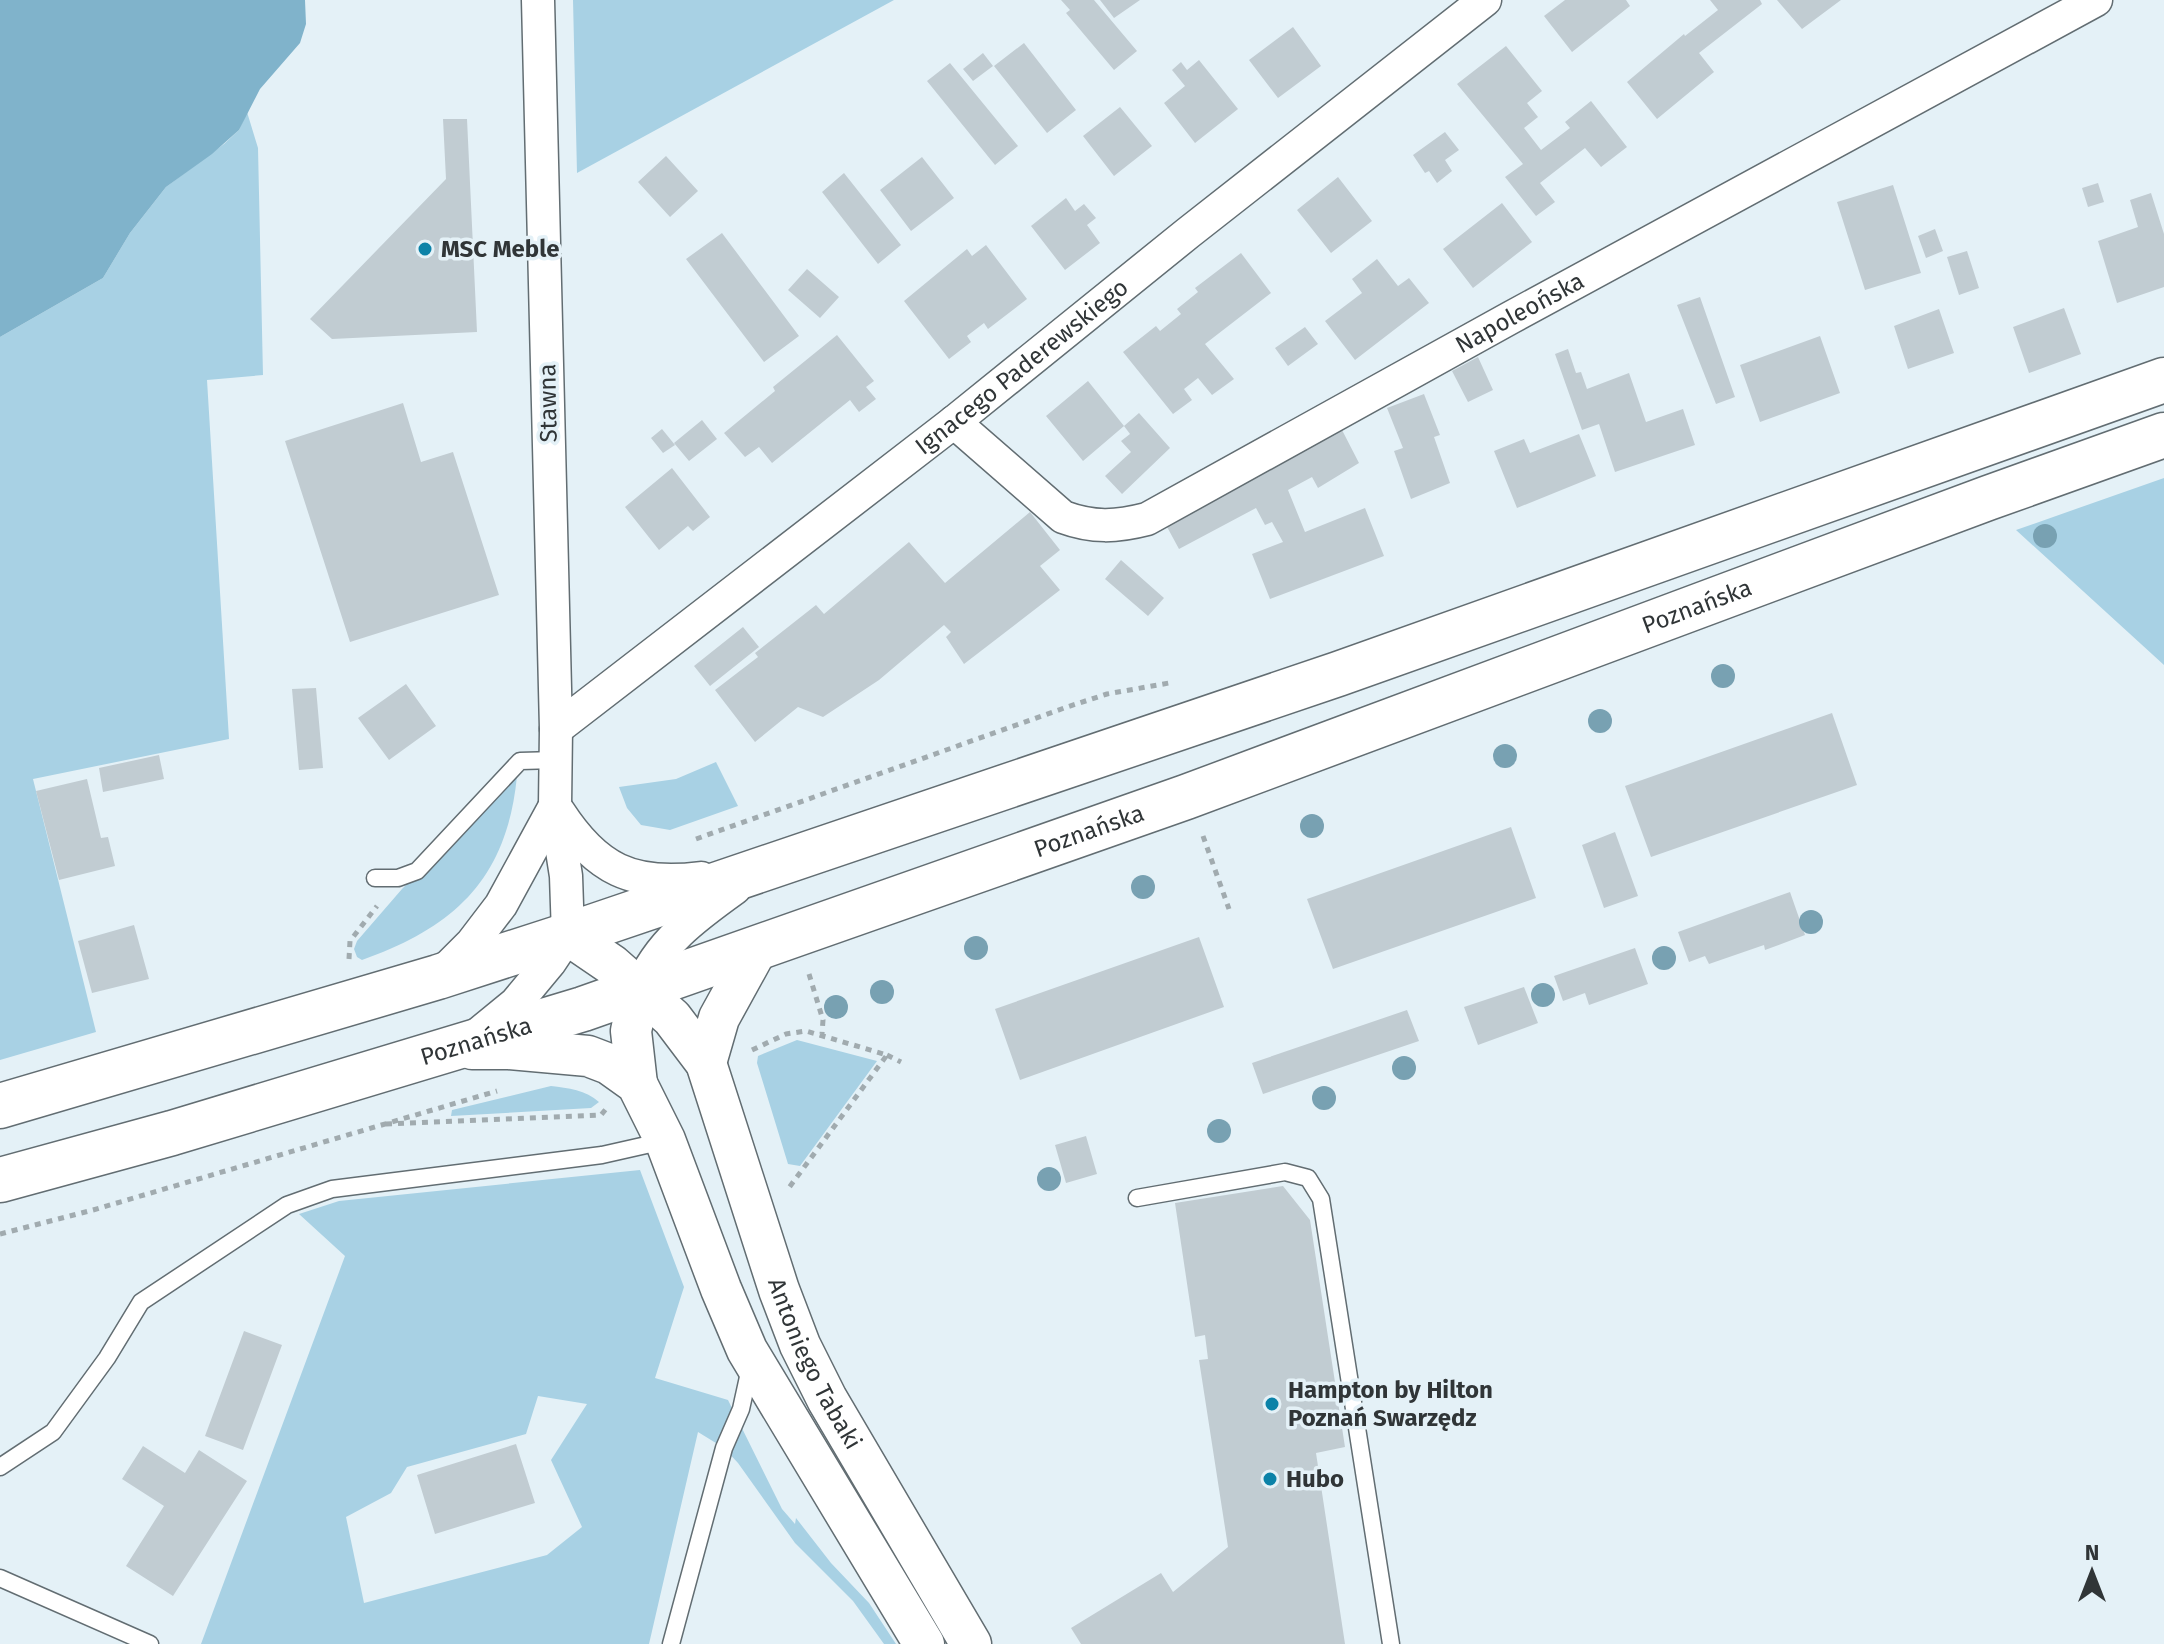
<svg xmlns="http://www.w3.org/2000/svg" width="2164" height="1644" viewBox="0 0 2164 1644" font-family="'Fira Sans',sans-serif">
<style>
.green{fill:#a8d1e4;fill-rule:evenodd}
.water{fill:#80b3cb}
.building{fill:#c1ccd2}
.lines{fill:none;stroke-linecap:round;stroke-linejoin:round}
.service-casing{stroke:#626d72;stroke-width:19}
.minor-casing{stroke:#626d72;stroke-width:35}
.tertiary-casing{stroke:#626d72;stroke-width:43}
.primary-casing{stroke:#626d72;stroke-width:47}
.path{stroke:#a1abaf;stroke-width:5;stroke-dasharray:6 6;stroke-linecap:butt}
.service{stroke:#fff;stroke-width:16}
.minor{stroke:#fff;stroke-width:32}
.tertiary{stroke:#fff;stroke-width:40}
.primary{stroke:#fff;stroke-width:44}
.tree{fill:#78a1b2}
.poi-dot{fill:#0b82a8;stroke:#e4f1f7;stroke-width:3}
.labels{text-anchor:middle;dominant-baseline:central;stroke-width:7;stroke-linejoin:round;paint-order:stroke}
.poi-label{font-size:24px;font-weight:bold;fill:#303537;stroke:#e4f1f7;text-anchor:start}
.street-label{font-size:24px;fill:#303537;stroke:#e4f1f7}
</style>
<rect width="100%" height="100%" fill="#e4f1f7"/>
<!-- green -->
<path class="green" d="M573,0H894L577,173Z
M247,112L258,148L263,375L207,380L229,739L33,779L96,1032L0,1060V337L103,278L130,233L166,187L224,144L239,130Z
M2164,478V665L2016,530Z
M716,762L738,806L670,830L641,825L627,808L619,787L676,779Z
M517,776C507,878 456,927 362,960L357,957L354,949L357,941L402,889L512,777Z
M797,1040L877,1061L800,1166L788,1164L757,1063L758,1056Z
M551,1086C568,1088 586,1090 599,1102L591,1108L451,1116L452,1110Z
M640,1170L684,1287L655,1378L728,1400L782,1509L795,1524L796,1518L831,1563L869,1603L896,1644H884L853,1601L795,1543L738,1463L724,1448L698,1432L649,1644H201L345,1256L299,1214L339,1201ZM538,1396L587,1404L551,1460L582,1527L547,1555L364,1603L346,1517L391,1493L407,1467L526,1434Z"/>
<!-- water -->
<path class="water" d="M0,0H305L306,24L300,43L260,89L239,130L212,154L166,187L130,233L103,278L0,337Z"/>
<!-- building -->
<path class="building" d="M1061,0H1094L1137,51L1114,70L1066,13L1070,10Z
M1100,0H1140L1114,18Z
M1565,0H1626L1630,6L1572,52L1544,16Z
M1710,0H1760L1762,4L1699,53L1714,72L1657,119L1627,82L1684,34L1685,36L1718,10Z
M1777,0H1841L1802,29Z
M1293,27L1321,66L1278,98L1249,60Z
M1024,43L1076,110L1047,133L994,66Z
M1506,46L1542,91L1527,103L1538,117L1524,128L1541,150L1570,128L1565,122L1591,101L1627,147L1601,167L1585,148L1540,183L1555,202L1536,216L1505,177L1523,164L1457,84Z
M983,53L993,66L973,81L963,69Z
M1199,60L1238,109L1195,143L1164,103L1185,86L1172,70L1181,62L1187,70Z
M950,63L1018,146L995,165L927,81Z
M1120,107L1152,146L1114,176L1083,136Z
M443,119H467L477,332L332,339L310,319L446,179Z
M1445,132L1459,150L1445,160L1452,171L1437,183L1429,171L1425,173L1413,155Z
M666,156L698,191L670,217L638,182Z
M922,157L954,198L911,231L880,190Z
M844,173L901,245L878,264L822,192Z
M1338,177L1372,221L1331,253L1297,210Z
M2098,183L2104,202L2088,207L2082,188Z
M1893,185L1921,273L1865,290L1837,202Z
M2151,193L2164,234V287L2117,303L2098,241L2138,227L2130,200Z
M1066,198L1075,211L1084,204L1096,218L1087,225L1100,243L1065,270L1031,226Z
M1502,203L1532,242L1473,288L1443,249Z
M1935,229L1943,251L1926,258L1918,236Z
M722,233L799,336L764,362L686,259Z
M986,245L1027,299L988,329L984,323L967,336L971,342L949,359L904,301L967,249L972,256Z
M1967,251L1979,288L1959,295L1947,257Z
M1241,253L1271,293L1205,344L1234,379L1212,395L1198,378L1184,389L1192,400L1173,414L1123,352L1156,326L1160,331L1181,314L1177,309L1198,292L1195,288Z
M1377,259L1398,286L1409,278L1429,303L1355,360L1325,321L1362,293L1352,279Z
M807,269L839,297L820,318L788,290Z
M1700,297L1735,397L1716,404L1677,305Z
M2064,308L2081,354L2029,373L2013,327Z
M1939,309L1954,353L1908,369L1894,326Z
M1305,327L1318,344L1288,366L1275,348Z
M837,335L874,381L866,387L876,399L859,412L850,400L772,463L759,447L745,457L724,433L775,391L773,387Z
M1820,336L1840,393L1760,422L1740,365Z
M1568,349L1576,373L1581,372L1587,389L1629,373L1646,422L1683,409L1695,445L1615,472L1599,424L1582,430L1555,354Z
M1478,357L1493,390L1468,402L1452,371Z
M1088,381L1124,426L1083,461L1046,416Z
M1424,394L1440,435L1434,437L1450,483L1411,499L1394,451L1403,448L1387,408Z
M403,403L421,462L453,452L499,595L350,642L285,441Z
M1139,413L1170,448L1122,494L1105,476L1131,452L1121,441L1130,434L1124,426Z
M702,420L717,439L689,461L674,443Z
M662,429L675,445L663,453L651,438Z
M1342,430L1359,463L1318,488L1312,477L1288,490L1305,532L1365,508L1384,556L1270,599L1252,554L1283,542L1272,522L1265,525L1256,508L1179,549L1166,525Z
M1579,434L1596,476L1517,508L1494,451L1524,439L1530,453Z
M672,468L710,517L693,531L688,526L659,550L625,507Z
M1030,512L1060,550L1040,566L1060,590L964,664L946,637L951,632L944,625L879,680L823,717L798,707L755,742L715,690L758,657L755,653L816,605L824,614L909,542L945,583Z
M1121,560L1164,598L1148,616L1105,579Z
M743,627L759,647L710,686L694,666Z
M406,684L436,726L389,760L358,718Z
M316,688L323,768L299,770L292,689Z
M1832,713L1857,785L1651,857L1625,786Z
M159,755L164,779L103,792L99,768Z
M87,779L101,838L108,837L115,866L59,880L36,791Z
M1511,827L1536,898L1333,969L1307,899Z
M1615,832L1638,896L1604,908L1582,845Z
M1790,892L1805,935L1765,950L1764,945L1709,964L1705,956L1689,962L1678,932Z
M134,925L149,979L92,993L78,941Z
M1199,937L1224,1007L1020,1080L995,1009Z
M1635,948L1648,984L1589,1005L1585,993L1563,1001L1554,976Z
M1524,987L1538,1023L1478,1045L1464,1007Z
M1407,1010L1419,1041L1263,1094L1252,1063Z
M1086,1136L1097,1174L1066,1183L1055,1145Z
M1283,1186L1310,1220L1345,1447L1316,1453L1345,1644H1081L1071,1628L1161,1573L1173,1592L1228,1547L1199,1360L1208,1359L1205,1335L1195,1337L1175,1203Z
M244,1331L282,1345L243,1450L205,1436Z
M516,1444L535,1503L435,1534L417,1475Z
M143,1446L185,1473L199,1450L247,1481L173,1596L126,1566L164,1506L122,1479Z"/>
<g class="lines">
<!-- service casing -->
<g class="service-casing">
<path id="service" d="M375,878H398L417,871L520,761L556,760
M1137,1198L1285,1172L1308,1178L1321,1199L1391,1644
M0,1467L53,1432L107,1358L141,1302L287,1205L332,1189L602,1155L664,1141
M0,1578L150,1644
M671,1644L724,1448L741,1409L750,1368"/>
</g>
<!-- minor casing -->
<g class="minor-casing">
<g id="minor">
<path id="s1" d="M954,422L1063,517C1093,528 1116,527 1147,519L1510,318L2096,0"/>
<path id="s2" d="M556,729L954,422L1188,233L1485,0"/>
<path d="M559,812C596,869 632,887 701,878"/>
<path d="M441,974L472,943L501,905L555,806"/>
<path d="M640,989C658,943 696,916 735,888"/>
<path d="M477,1035L516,1003L550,962L568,935L566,876L555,806L556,729L538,0"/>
</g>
</g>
<!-- tertiary casing -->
<g class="tertiary-casing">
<g id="tertiary">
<path id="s3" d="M568,935L612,965L672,1018L706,1063L779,1290L800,1345L827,1399L971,1644"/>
<path d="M472,1049H509L588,1056L609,1064L637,1084L665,1140L721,1289L747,1350L924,1644"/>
<path d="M706,1063L719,1018L757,949"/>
<path d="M637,1084L631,1031L640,989"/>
</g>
</g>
<!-- primary casing -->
<g class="primary-casing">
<g id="primary">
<path d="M0,1106L438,977L568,935L1338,674L2164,380"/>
<path id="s4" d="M0,1180L172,1133L583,1009L1186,797L1988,498L2164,435"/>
</g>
</g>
<!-- path -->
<path class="path" d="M1203,836L1229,909
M696,839L1067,707L1107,694L1169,683
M349,959L350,941L377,906
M809,974L823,1020L822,1034
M752,1050L786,1034L806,1031L887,1055L788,1189
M887,1055L901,1062
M386,1124L601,1115L606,1109
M0,1234L93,1210L497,1091"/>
<!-- service -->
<use href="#service" class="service"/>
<!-- minor -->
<use href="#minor" class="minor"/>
<!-- tertiary -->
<use href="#tertiary" class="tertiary"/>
<!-- primary -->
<use href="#primary" class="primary"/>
</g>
<!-- trees -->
<g class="tree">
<circle cx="2045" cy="536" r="12"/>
<circle cx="1723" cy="676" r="12"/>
<circle cx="1600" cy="721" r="12"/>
<circle cx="1505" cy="756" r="12"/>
<circle cx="1312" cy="826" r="12"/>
<circle cx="1143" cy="887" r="12"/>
<circle cx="1811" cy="922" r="12"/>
<circle cx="976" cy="948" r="12"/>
<circle cx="1664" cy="958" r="12"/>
<circle cx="882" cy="992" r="12"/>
<circle cx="1543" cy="995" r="12"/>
<circle cx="836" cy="1007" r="12"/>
<circle cx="1404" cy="1068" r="12"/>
<circle cx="1324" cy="1098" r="12"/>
<circle cx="1219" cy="1131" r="12"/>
<circle cx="1049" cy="1179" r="12"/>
</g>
<!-- markers -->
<g class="poi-dot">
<circle cx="425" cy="249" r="8"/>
<circle cx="1272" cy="1404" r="8"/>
<circle cx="1270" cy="1479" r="8"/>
</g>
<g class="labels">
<!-- poi labels -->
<g class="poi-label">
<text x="441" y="249">MSC Meble</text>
<text x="1288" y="1390">Hampton by Hilton<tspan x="1288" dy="28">Poznań Swarzędz</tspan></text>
<text x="1286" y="1479">Hubo</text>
</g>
<!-- street labels -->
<g class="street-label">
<text stroke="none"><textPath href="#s1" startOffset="656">Napoleońska</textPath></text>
<text stroke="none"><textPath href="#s2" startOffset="590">Ignacego Paderewskiego</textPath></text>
<text transform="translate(548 403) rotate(-91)">Stawna</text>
<text stroke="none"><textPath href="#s4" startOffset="1792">Poznańska</textPath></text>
<text stroke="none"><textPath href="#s4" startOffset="1144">Poznańska</textPath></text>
<text stroke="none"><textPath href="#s4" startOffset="496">Poznańska</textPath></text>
<text stroke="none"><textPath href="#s3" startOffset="510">Antoniego Tabaki</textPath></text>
</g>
</g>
<!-- north arrow -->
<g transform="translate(2092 1572)" stroke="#e4f1f7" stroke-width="6" paint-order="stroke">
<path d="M0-6L14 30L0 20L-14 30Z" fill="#303537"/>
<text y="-12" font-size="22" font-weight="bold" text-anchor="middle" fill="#303537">N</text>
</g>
</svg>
